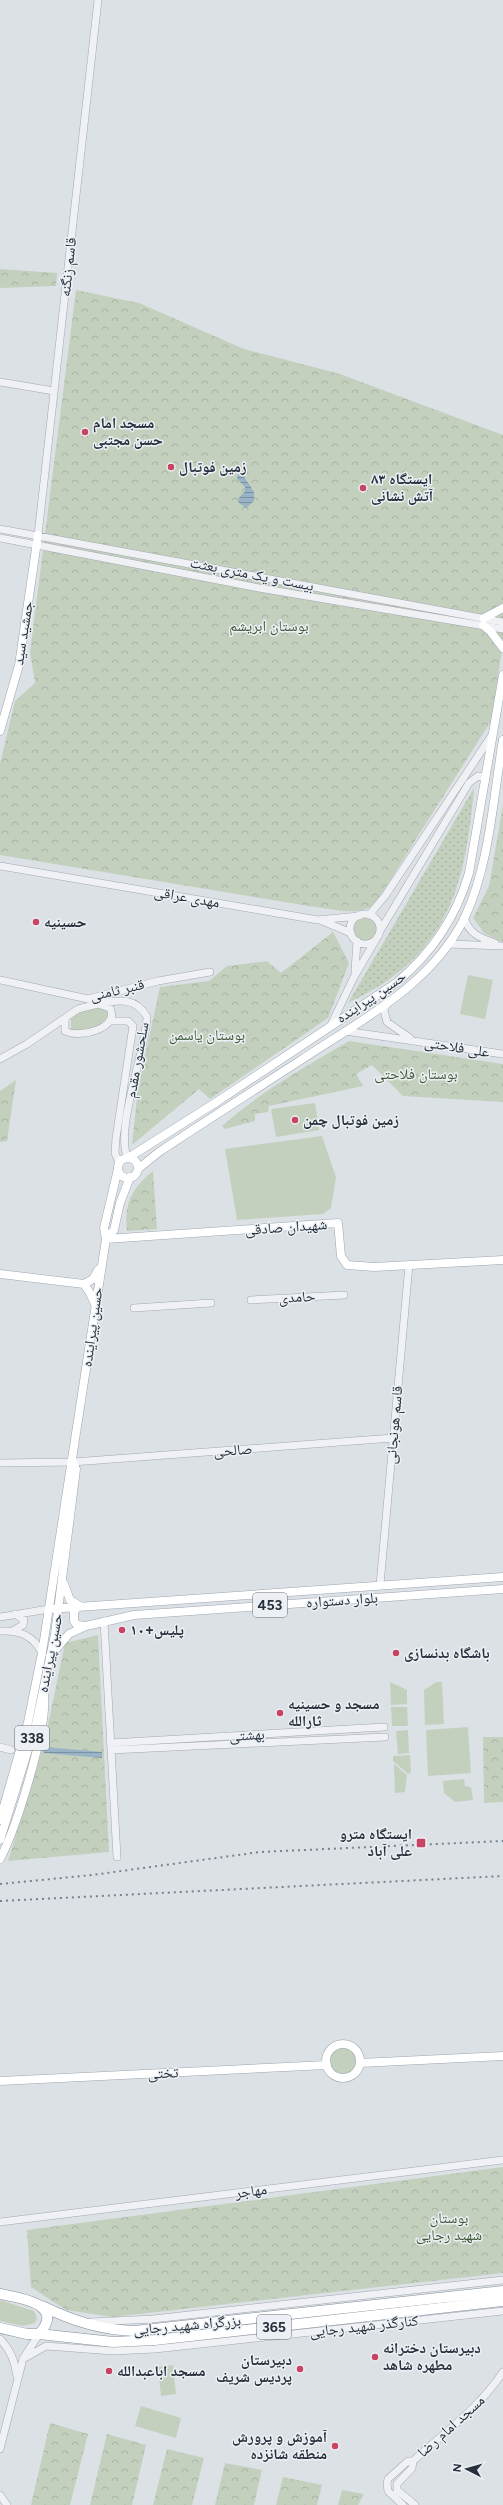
<svg xmlns="http://www.w3.org/2000/svg" width="503" height="2505" viewBox="0 0 503 2505" font-family="Figtree,'Noto Naskh Arabic',sans-serif">
<style>
.grass{fill:#c4d0be}
.forest{fill:url(#forest-crowns)}
.garden{fill:url(#garden-dots)}
.water{fill:url(#water-rules)}
.lines{fill:none;stroke-linecap:round;stroke-linejoin:round}
.minor-casing{stroke:#a2a8b0;stroke-width:8}
.major-casing{stroke:#9ca6b1;stroke-width:9}
.highway-casing{stroke:#84909c;stroke-width:11}
.minor{stroke:#eff1f5;stroke-width:7}
.major{stroke:#fff;stroke-width:8}
.highway{stroke:#fff;stroke-width:10}
.rail{stroke:#76828f;stroke-width:2;stroke-dasharray:2 4;stroke-linecap:butt}
.poi-dot{fill:#c94362;stroke:#ecf0f4;stroke-width:1.5}
.labels{text-anchor:middle;dominant-baseline:central;stroke-width:3;stroke-linejoin:round;paint-order:stroke}
.shield{fill:#ecf0f4;stroke:#626a73;stroke-width:1}
.shield-label{font-size:14px;font-weight:bold;fill:#27303c}
.street-label{font-size:15px;fill:#27303c;stroke:#ecf0f4}
.poi-label{font-size:15px;font-weight:bold;fill:#27303c;stroke:#ecf0f4;text-anchor:start}
.park-label{font-size:15px;fill:#3e5734;stroke:#ecf0f4}
</style>
<defs>
<pattern id="forest-crowns" width="20" height="18" patternUnits="userSpaceOnUse"><rect width="20" height="18" fill="#c4d0be"/><path d="M2 6a3 3 0 1 1 6 0M12 15a3 3 0 1 1 6 0" fill="none" stroke="#a8b3a4"/></pattern>
<pattern id="garden-dots" width="8" height="8" patternUnits="userSpaceOnUse"><rect width="8" height="8" fill="#c4d0be"/><path d="M2 2h.1M6 6h.1" fill="none" stroke="#a8b3a4" stroke-width="1.8" stroke-linecap="round"/></pattern>
<pattern id="water-rules" width="6" height="5" patternUnits="userSpaceOnUse"><rect width="6" height="5" fill="#98b2c6"/><path d="M0 2.5h6" fill="none" stroke="#7c91a2"/></pattern>
</defs>
<rect width="100%" height="100%" fill="#dce1e6"/>
<!-- grass -->
<path class="grass" d="M352 929a13 13 0 1 1 26 0a13 13 0 1 1-26 0Z
M468,975L493,980L485,1019L460,1014Z
M99,1007L109,1013C104,1026 84,1037 71,1029V1019C80,1011 88,1009 99,1007Z
M315,1103L319,1130L276,1137L271,1109Z
M322,1136L336,1177L331,1208L323,1214L237,1220L225,1149Z
M390,1682L407,1690V1704L391,1705Z
M436,1682H442L444,1724L425,1725L424,1690Z
M391,1707H407L408,1726H392Z
M468,1727L471,1773L428,1776L426,1730Z
M408,1730L409,1753L398,1754L396,1731Z
M410,1755L411,1772L408,1774L393,1761V1756Z
M394,1764L407,1775L405,1792L395,1793Z
M464,1779L465,1786L471,1787L473,1800L455,1802L444,1793L443,1781Z
M329 2061a14 14 0 1 1 28 0a14 14 0 1 1-28 0Z
M0,2300L34,2311L37,2318L35,2323L22,2326L0,2321Z
M173,2365L176,2394L161,2396L158,2367Z
M141,2406L181,2418L176,2438L135,2426Z"/>
<!-- forest -->
<path class="forest" d="M0,269L57,273L56,286L0,288Z
M76,290L139,303L244,349L340,374L503,435V644L491,721L375,904C359,917 334,909 315,907L0,855V764L15,701L35,683L30,652Z
M503,805V941L502,942L484,933L473,918L489,886Z
M333,932L349,963L328,1018L210,1099L199,1089L132,1145L138,1089L160,987L209,981L227,966L267,961L281,973Z
M349,1041L503,1064V1102L403,1096L372,1065L356,1074L363,1086L269,1106L268,1112L255,1114V1121L225,1129L222,1126C260,1092 305,1067 349,1041Z
M16,1080L7,1141L0,1142V1091Z
M153,1171L157,1229L127,1231C124,1203 132,1188 153,1171Z
M98,1635L109,1852L8,1861L44,1744L65,1643Z
M483,1737H503V1802L484,1803Z
M503,2167V2273L112,2317L66,2310L31,2287L27,2230Z
M50,2423L88,2434L70,2505H31Z
M107,2434L146,2445L132,2505H90Z
M167,2449L204,2458L192,2505H153Z
M225,2463L262,2470L254,2505H215Z
M283,2477L322,2485L317,2505H276Z
M342,2490L364,2494L358,2505H338Z"/>
<!-- garden -->
<path class="garden" d="M474,788C465,890 447,956 348,1003Z"/>
<!-- water -->
<path class="water" d="M241,472L254,492V501L246,508L238,502L239,498L245,491V487L237,479L238,474Z
M44,1747L102,1752V1758L44,1753Z"/>
<g class="lines">
<!-- minor casing -->
<g class="minor-casing">
<path id="minor" d="M0,382L54,391
M0,529L503,622
M38,535L98,0
M0,538L259,588L503,629
M0,866L318,920L359,916
M350 929a15 15 0 1 1 30 0a15 15 0 1 1-30 0Z
M369,915L385,896L492,735
M464,917C469,934 480,938 495,943
M320,920L351,933
M380,931L469,783L478,776L483,777L485,782
M448,944L503,946
M355,971L357,941
M0,980L88,999L158,981L210,972
M100,1003C119,1000 136,997 147,1017C146,1050 114,1131 128,1158
M387,1003L384,1010L387,1022L410,1038
M109,1021H128L133,1026L116,1138L115,1153L119,1163
M331,1025L354,977L378,936
M345,1031L503,1054
M0,1059L27,1044L78,1009L98,1004L110,1008C120,1028 80,1039 65,1031V1019
M251,1300L344,1295
M134,1308L211,1303
M0,1463L73,1462L393,1438
M380,1585L409,1265
M0,1617L49,1609
M104,1621L117,1857
M14,1630L23,1625L24,1620L15,1614
M0,1631C19,1630 33,1635 42,1653
M110,1743L384,1727
M0,1747L11,1750
M111,1750L385,1737
M0,2222L503,2160
M91,2322L153,2319L503,2280
M0,2339C10,2349 15,2361 17,2376
M23,2359L46,2346L113,2351L155,2349L503,2311
M0,2449L23,2359L39,2334
M413,2461C445,2432 479,2408 503,2372
M413,2461L412,2468L397,2484V2490L415,2505
M0,2495L7,2505
M403,2505L388,2491L387,2484L388,2479L408,2461H413"/>
</g>
<!-- major casing -->
<g class="major-casing">
<path id="major" d="M484,618L503,608
M483,625L491,632L503,648
M0,731L19,665L38,535
M128,1158L215,1103L396,983C431,954 456,918 469,873L503,675
M118 1168a10 10 0 1 1 20 0a10 10 0 1 1-20 0Z
M138,1169L159,1152C206,1121 253,1091 301,1060C361,1020 432,985 465,917C490,863 493,798 503,740
M106,1239L338,1223L341,1256L347,1265L374,1267L503,1260
M106,1239L114,1230L120,1203L130,1177
M0,1274L84,1284
M84,1284L93,1279L98,1270
M84,1284L90,1293L95,1304
M64,1584L70,1600L80,1606L74,1611V1621L77,1625L86,1626
M49,1609L503,1577
M50,1656L69,1634L86,1626L134,1615L503,1589
M0,1820L28,1722L42,1653L106,1239L104,1228L118,1169
M0,1840L36,1724L55,1634L76,1469L73,1462
M0,1859C16,1829 48,1727 44,1695
M326 2061a17 17 0 1 1 34 0a17 17 0 1 1-34 0Z
M360,2063L503,2056
M0,2081L327,2065"/>
</g>
<!-- highway casing -->
<g class="highway-casing">
<path id="highway" d="M0,2294C20,2298 66,2304 39,2334H27L0,2328
M42,2306C73,2321 101,2330 135,2331L503,2291
M39,2334L113,2342L155,2340L503,2301"/>
</g>
<!-- minor -->
<use href="#minor" class="minor"/>
<!-- major -->
<use href="#major" class="major"/>
<!-- highway -->
<use href="#highway" class="highway"/>
<!-- rail -->
<path class="rail" d="M0,1884L92,1875L260,1852L503,1841
M0,1901L503,1876"/>
</g>
<!-- markers -->
<g class="poi-dot">
<circle cx="85" cy="432" r="4"/>
<circle cx="171" cy="467" r="4"/>
<circle cx="363" cy="488" r="4"/>
<circle cx="36" cy="922" r="4"/>
<circle cx="295" cy="1120" r="4"/>
<circle cx="122" cy="1630" r="4"/>
<circle cx="396" cy="1653" r="4"/>
<circle cx="280" cy="1713" r="4"/>
<rect x="416" y="1838" width="10" height="10" rx="2"/>
<circle cx="375" cy="2357" r="4"/>
<circle cx="300" cy="2369" r="4"/>
<circle cx="109" cy="2371" r="4"/>
<circle cx="335" cy="2446" r="4"/>
</g>
<g class="labels">
<!-- shield labels -->
<g class="shield">
<rect x="253" y="1593" width="34" height="24" rx="3"/>
<rect x="15" y="1726" width="34" height="24" rx="3"/>
<rect x="257" y="2315" width="34" height="24" rx="3"/>
</g>
<g class="shield-label">
<text x="270" y="1605">453</text>
<text x="32" y="1738">338</text>
<text x="274" y="2327">365</text>
</g>
<!-- street labels -->
<g class="street-label">
<text transform="translate(68 267) rotate(-84)">قاسم زنگنه</text>
<text transform="translate(252 574) rotate(11)">بیست و یک متری بعثت</text>
<text transform="translate(23 633) rotate(-81)">جمشید سید</text>
<text transform="translate(187 897) rotate(10)">مهدی عراقی</text>
<text transform="translate(117 990) rotate(-13)">قنبر ثامنی</text>
<text transform="translate(371 997) rotate(-34)">حسین پیراینده</text>
<text transform="translate(457 1047) rotate(9)">علی فلاحتی</text>
<text transform="translate(137 1060) rotate(-80)">سلحشور مقدم</text>
<text transform="translate(286 1227) rotate(-4)">شهیدان صادقی</text>
<text transform="translate(297 1297) rotate(-4)">حامدی</text>
<text transform="translate(92 1327) rotate(-82)">حسین پیراینده</text>
<text transform="translate(394 1425) rotate(-85)">قاسم هونجانی</text>
<text transform="translate(233 1450) rotate(-4)">صالحی</text>
<text transform="translate(342 1600) rotate(-4)">بلوار دستواره</text>
<text transform="translate(50 1653) rotate(-79)">حسین پیراینده</text>
<text transform="translate(247 1735) rotate(-3)">بهشتی</text>
<text transform="translate(163 2073) rotate(-3)">تختی</text>
<text transform="translate(251 2191) rotate(-7)">مهاجر</text>
<text transform="translate(187 2325) rotate(-5)">بزرگراه شهید رجایی</text>
<text transform="translate(364 2326) rotate(-6)">کنارگذر شهید رجایی</text>
<text transform="translate(451 2426) rotate(-42)">مسجد امام رضا</text>
</g>
<!-- poi labels -->
<g class="poi-label">
<text x="93" y="423">مسجد امام<tspan x="93" dy="17">حسن مجتبی</tspan></text>
<text x="179" y="467">زمین فوتبال</text>
<text x="371" y="479">ایستگاه ۸۳<tspan x="371" dy="17">آتش نشانی</tspan></text>
<text x="44" y="922">حسینیه</text>
<text x="303" y="1120">زمین فوتبال چمن</text>
<text x="130" y="1630">پلیس+۱۰</text>
<text x="404" y="1653">باشگاه بدنسازی</text>
<text x="288" y="1704">مسجد و حسینیه<tspan x="288" dy="17">ثارالله</tspan></text>
<text x="412" y="1834" text-anchor="end">ایستگاه مترو<tspan x="412" dy="17">علی آباد</tspan></text>
<text x="383" y="2348">دبیرستان دخترانه<tspan x="383" dy="17">مطهره شاهد</tspan></text>
<text x="292" y="2360" text-anchor="end">دبیرستان<tspan x="292" dy="17">پردیس شریف</tspan></text>
<text x="117" y="2371">مسجد اباعبدالله</text>
<text x="327" y="2437" text-anchor="end">آموزش و پرورش<tspan x="327" dy="17">منطقه شانزده</tspan></text>
</g>
<!-- park labels -->
<g class="park-label">
<text x="269" y="626">بوستان ابریشم</text>
<text x="207" y="1035">بوستان یاسمن</text>
<text x="416" y="1074">بوستان فلاحتی</text>
<text x="449" y="2218">بوستان<tspan x="449" dy="17">شهید رجایی</tspan></text>
</g>
</g>
<!-- north arrow -->
<g transform="translate(467 2469) rotate(276)" stroke="#ecf0f4" stroke-width="3" paint-order="stroke">
<path d="M0-3L7 15L0 10L-7 15Z" fill="#27303c"/>
<text y="-6" font-size="11" font-weight="bold" text-anchor="middle" fill="#27303c">N</text>
</g>
</svg>
